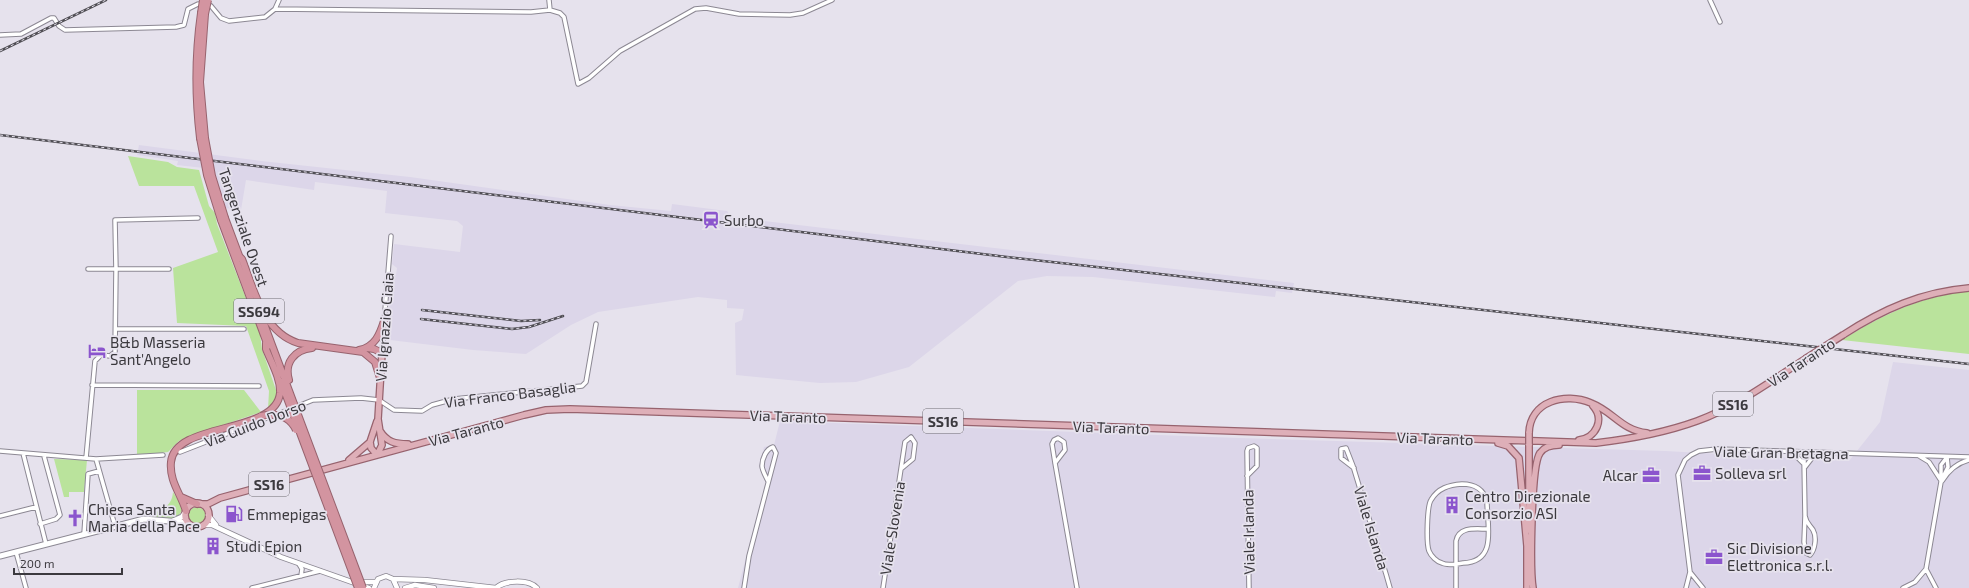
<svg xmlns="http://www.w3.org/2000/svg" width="1969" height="588" viewBox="0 0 1969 588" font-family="'Exo 2',sans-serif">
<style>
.built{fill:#dcd6e9}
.green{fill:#bae39c}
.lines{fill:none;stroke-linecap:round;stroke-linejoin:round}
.minor-casing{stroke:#8c8893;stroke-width:5.5}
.tertiary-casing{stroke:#8c8893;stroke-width:6}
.secondary-casing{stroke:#8c8893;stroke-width:7}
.primary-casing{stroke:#97636e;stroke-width:8}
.trunk-casing{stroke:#97636e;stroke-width:8}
.minor{stroke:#fff;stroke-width:3.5}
.tertiary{stroke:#fff;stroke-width:4.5}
.secondary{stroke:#fff;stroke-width:5}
.primary{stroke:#deafb8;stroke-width:5.5}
.trunk{stroke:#d394a0;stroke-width:6}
.rail-casing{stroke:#504e54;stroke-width:2.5}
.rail{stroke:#e6e2ed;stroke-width:1;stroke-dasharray:3;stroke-linecap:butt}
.primary-bridge-casing{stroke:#97636e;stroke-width:8;stroke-linecap:butt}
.trunk-bridge-casing{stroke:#97636e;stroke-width:8;stroke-linecap:butt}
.primary-bridge{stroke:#deafb8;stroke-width:5.5}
.trunk-bridge{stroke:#d394a0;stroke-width:6}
.labels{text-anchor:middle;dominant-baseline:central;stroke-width:3.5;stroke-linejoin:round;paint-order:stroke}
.shield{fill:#e6e2ed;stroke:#6e6c72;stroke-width:1}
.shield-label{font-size:14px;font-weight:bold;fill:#3b393e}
.poi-label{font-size:15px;fill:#3b393e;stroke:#e6e2ed;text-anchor:start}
.street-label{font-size:15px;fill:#3b393e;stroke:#e6e2ed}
</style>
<rect width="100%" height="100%" fill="#e6e2ed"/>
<!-- built -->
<path class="built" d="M139,145L261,161L410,177L610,205L671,211L672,204L727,211L731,217L1294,283L1292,293L1276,291L1275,297L1093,277L1047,276L1018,281L909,367L856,382L820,383L736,375L735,323L742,320L744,309L727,308V300L698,297L598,312L571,325L526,354L473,350L390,340L387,338L391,279L396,275L397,268L392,264L394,244L460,252L463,226L457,221L385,213L387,191L315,182L314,190L246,180L241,210L225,208L213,169L177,165L178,161L137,155Z
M1893,362L1969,370V588H738L766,481L759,466L764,447L774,445L780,421L1239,438L1665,451L1849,461L1880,422Z"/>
<!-- green -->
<path class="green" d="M128,156L168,162L177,167L199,170L209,206L215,213L217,224L260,334L262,349L277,393L273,404L268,409L269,391L246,326L177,323L173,268L218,252L194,186H139Z
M1969,291V354L1842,340C1884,314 1919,297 1969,291Z
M137,390H244L261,412L188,437L179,441L168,452L137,456Z
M54,459L87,460L84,492H69V497H64Z
M173,492L183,508C177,526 157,517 142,516C157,512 172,509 173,492Z
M188 516a9 9 0 1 1 18 0a9 9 0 1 1-18 0Z"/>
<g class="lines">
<!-- minor casing -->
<g class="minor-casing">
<path id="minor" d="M549,0L550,10L560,13L564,17L578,84L589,78L620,51L695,9L706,8L739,14L790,15L803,13L832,0
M1710,0L1720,22
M211,6L221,18L229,21L265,17L275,9L279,0
M275,9L531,12L550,10
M0,35L21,34L51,18H54L59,26L65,30L176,27L184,25L188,9L198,4
M88,269H169
M384,323L391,236
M116,329H244
M382,353L384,329
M92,385L259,386
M278,414L313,400L361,398L379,400L394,410L422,411L432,405L454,399L582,386L586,382L596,324
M0,451L96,459L163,455
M180,452L272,416
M1792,452L1803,463
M23,453L46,544
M1919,456L1929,462L1940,479
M86,458L95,361L101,355L110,356L115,352L116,270L115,220L198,218
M96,459L115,526
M1055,463L1065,450L1064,442L1058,438L1054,440L1052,444L1055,463L1077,588
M1805,467L1812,458L1823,453
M1354,468L1341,458V449L1346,448L1353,466L1386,574L1390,588
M1944,475L1948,467L1947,457
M1247,476L1257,466V448L1254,446L1248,448L1247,451L1249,588
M1942,481C1949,470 1957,463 1969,460
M1462,484C1474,484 1483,488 1487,501C1487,526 1498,562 1463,563C1457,564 1447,566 1442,563C1437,562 1431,556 1429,551C1426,543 1427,506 1431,500C1438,488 1449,485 1462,484Z
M0,516L36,507
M1805,516C1806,523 1810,525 1813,530C1817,537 1815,550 1810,555L1806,553L1804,542L1805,516L1804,459L1807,452
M40,524L56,519L60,515L44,456
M84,534L88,474L99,471
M16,552L26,588
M299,564L302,569L301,576
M1926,569L1936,588
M252,588L320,571
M744,588L749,556L776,453L773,447C766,449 762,459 762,466C762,470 766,477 768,481
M883,588L905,442L911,437L915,443L913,459L901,469
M1456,588V541C1459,526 1476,529 1487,529
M1686,588L1690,572
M1703,588L1690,572L1678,475L1685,460L1691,455L1699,451L1717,449L1969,457
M1903,588L1915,582L1926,569L1941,482V465L1947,457"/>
</g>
<!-- tertiary casing -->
<g class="tertiary-casing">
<path id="tertiary" d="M208,515L216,525
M203,525H212L281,557L369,588
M393,579L425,580L496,588
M359,582H375
M374,588L378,579L386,576L393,579L397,588
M405,588L415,585L434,588
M496,588C505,580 528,579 537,588"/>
</g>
<!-- secondary casing -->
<g class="secondary-casing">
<path id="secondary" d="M173,521L182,517L185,513
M0,556L144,519L181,522L190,525"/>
</g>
<!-- primary casing -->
<g class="primary-casing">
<path id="primary" d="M1843,335C1883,309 1922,292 1969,288
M380,431C387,442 395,444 408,444
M1529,433C1530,401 1565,392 1591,403C1614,412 1621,430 1647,433
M1579,440C1596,438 1605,419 1593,406
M370,442L371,448L377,455
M1498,443L1508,446L1519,458L1527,546V588
M1529,444V530
M377,455L382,445L378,419L382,353
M349,460L370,442L377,421
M185 515a12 12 0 1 1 24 0a12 12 0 1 1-24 0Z
M200,504H208L220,498L524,415L546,410L570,409L1596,443C1630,439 1664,433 1697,421C1736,407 1771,381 1805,359
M1533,588C1530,570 1531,465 1540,453C1544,447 1552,445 1559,445"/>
</g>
<!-- trunk casing -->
<g class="trunk-casing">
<path id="trunk" d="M200,138C195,96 195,55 201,13
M205,138L200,82L205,14
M225,218L240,258
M221,220L268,346
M239,256L242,259C254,290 263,332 298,343L363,352L375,362L380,378
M260,313L294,404
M367,348L374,349L382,353
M359,350C375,347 380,334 384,321
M289,380C284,363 294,350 312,348
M281,382L290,406
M181,497L197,504
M186,511C181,494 169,481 171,462C175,421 276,435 280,393C281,379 271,362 266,349V343"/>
</g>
<!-- minor -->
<use href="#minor" class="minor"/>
<!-- tertiary -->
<use href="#tertiary" class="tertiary"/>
<!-- secondary -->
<use href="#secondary" class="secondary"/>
<!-- primary -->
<use href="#primary" class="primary"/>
<!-- trunk -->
<use href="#trunk" class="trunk"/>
<!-- rail casing -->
<g class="rail-casing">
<path id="rail" d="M0,51L106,0
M0,135L1007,257L1969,364
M422,310L521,321L540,320
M421,319L512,329L529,327L563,316"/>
</g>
<!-- rail -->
<use href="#rail" class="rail"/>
<!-- primary-bridge casing -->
<g class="primary-bridge-casing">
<path id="primary-bridge" d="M1805,359L1843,335
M1529,433V444"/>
</g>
<!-- trunk-bridge casing -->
<g class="trunk-bridge-casing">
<path id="trunk-bridge" d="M201,13L203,0
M205,14L208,0
M200,138L207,175L221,220
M205,138L212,176L225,218
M294,404L363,588
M290,406L358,588
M261,416C275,413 289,415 296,430"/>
</g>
<!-- primary-bridge -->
<use href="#primary-bridge" class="primary-bridge"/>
<!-- trunk-bridge -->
<use href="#trunk-bridge" class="trunk-bridge"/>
</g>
<!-- icons -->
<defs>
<g id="station-bare" transform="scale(1.38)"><path d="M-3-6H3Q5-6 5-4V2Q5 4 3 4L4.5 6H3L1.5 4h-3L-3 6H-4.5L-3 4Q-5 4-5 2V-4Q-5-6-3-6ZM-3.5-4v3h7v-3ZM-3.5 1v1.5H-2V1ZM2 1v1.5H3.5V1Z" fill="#8b55cd" stroke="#e6e2ed" stroke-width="2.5" paint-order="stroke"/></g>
<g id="hotel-bare" transform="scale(1.38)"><path d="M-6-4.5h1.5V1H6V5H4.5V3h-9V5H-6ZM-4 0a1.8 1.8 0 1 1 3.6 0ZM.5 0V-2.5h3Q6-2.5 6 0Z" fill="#8b55cd" stroke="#e6e2ed" stroke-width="2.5" paint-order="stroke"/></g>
<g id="office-bare" transform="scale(1.38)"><path d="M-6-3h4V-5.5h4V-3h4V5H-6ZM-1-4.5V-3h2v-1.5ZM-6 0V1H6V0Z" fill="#8b55cd" stroke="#e6e2ed" stroke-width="2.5" paint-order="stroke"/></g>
<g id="building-bare" transform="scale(1.38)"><path d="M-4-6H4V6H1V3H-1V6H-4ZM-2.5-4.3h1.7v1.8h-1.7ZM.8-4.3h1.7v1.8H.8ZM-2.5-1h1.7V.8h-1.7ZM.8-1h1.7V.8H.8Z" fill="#8b55cd" stroke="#e6e2ed" stroke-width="2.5" paint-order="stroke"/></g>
<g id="fuel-bare" transform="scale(1.38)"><path d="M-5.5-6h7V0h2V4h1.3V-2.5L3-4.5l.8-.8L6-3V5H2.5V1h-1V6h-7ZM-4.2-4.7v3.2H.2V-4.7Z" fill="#8b55cd" stroke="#e6e2ed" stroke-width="2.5" paint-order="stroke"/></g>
<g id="church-bare" transform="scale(1.38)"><path d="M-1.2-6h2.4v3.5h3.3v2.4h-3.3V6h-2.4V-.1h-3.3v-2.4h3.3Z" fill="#8b55cd" stroke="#e6e2ed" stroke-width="2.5" paint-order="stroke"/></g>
</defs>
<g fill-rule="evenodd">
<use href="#station-bare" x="711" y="220"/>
<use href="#hotel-bare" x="97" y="351"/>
<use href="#office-bare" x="1702" y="473"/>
<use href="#office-bare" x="1651" y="475"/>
<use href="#building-bare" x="1452" y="505"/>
<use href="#fuel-bare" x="234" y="514"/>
<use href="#church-bare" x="75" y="518"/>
<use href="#building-bare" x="213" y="546"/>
<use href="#office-bare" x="1714" y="557"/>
</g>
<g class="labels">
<!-- shield labels -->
<g class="shield">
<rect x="234" y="299" width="50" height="24" rx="3"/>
<rect x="1713" y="392" width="40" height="24" rx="3"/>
<rect x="923" y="409" width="40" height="24" rx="3"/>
<rect x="249" y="472" width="40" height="24" rx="3"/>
</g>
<g class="shield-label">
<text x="259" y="311">SS694</text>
<text x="1733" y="404">SS16</text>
<text x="943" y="421">SS16</text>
<text x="269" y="484">SS16</text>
</g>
<!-- poi labels -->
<g class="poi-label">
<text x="724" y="220">Surbo</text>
<text x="110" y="342">B&amp;b Masseria<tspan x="110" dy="17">Sant'Angelo</tspan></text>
<text x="1715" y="473">Solleva srl</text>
<text x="1638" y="475" text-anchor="end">Alcar</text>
<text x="1465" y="496">Centro Direzionale<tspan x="1465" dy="17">Consorzio ASI</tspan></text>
<text x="88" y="509">Chiesa Santa<tspan x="88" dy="17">Maria della Pace</tspan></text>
<text x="247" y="514">Emmepigas</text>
<text x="226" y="546">Studi Epion</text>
<text x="1727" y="548">Sic Divisione<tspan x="1727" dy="17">Elettronica s.r.l.</tspan></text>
</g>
<!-- street labels -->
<g class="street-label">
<text transform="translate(244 227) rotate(71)">Tangenziale Ovest</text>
<text transform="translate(384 327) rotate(-86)">Via Ignazio Ciaia</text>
<text transform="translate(1801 362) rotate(-33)">Via Taranto</text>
<text transform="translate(510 394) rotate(-7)">Via Franco Basaglia</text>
<text transform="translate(788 416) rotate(2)">Via Taranto</text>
<text transform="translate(255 423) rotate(-21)">Via Guido Dorso</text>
<text transform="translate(1111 427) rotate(2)">Via Taranto</text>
<text transform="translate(466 431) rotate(-15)">Via Taranto</text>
<text transform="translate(1435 438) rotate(2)">Via Taranto</text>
<text transform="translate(1781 452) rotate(1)">Viale Gran Bretagna</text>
<text transform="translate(892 528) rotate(-81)">Viale Slovenia</text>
<text transform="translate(1372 528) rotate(73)">Viale Islanda</text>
<text transform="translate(1248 532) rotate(-91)">Viale Irlanda</text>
</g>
</g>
<!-- scale -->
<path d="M14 568v6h108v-6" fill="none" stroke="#3b393e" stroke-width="2"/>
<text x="20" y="568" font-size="12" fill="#3b393e" stroke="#e6e2ed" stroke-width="3" paint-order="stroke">200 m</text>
</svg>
